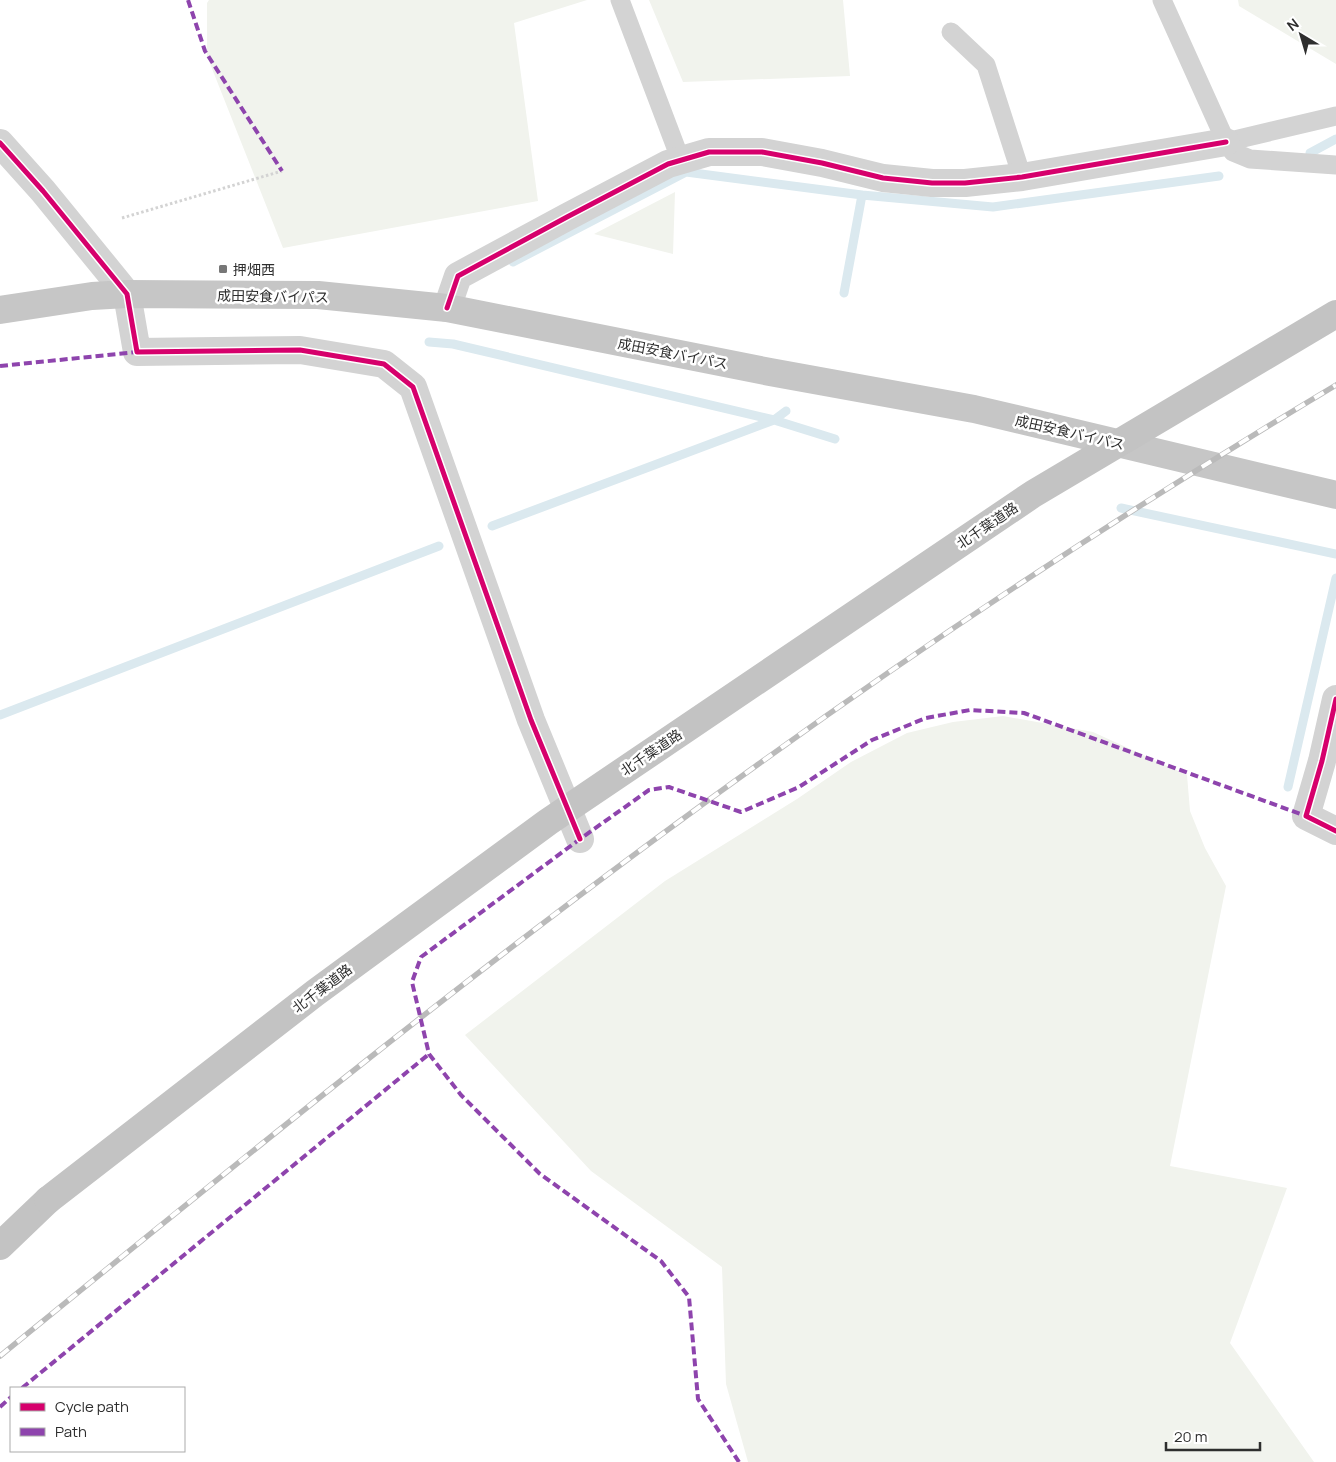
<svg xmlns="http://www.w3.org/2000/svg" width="1336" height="1462" viewBox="0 0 1336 1462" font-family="Manrope,'Noto Sans JP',sans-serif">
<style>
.green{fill:#f1f3ed}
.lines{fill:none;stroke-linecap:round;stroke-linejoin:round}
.stream{stroke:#dbe9ef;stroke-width:9}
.path{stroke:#d3d3d3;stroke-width:3;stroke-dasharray:2.5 2.5;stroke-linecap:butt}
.service{stroke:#d3d3d3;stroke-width:19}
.minor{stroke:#d3d3d3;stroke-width:28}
.primary{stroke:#c6c6c6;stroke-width:28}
.trunk{stroke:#c3c3c3;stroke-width:28}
.rail-casing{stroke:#bababa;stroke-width:5.5}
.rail{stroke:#fff;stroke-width:4;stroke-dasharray:11;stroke-linecap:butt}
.trunk-bridge{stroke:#c3c3c3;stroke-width:28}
.quiet{stroke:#8e44ad;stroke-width:4;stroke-dasharray:8 4;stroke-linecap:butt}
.cycleway-casing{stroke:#fff;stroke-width:8}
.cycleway{stroke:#d6006c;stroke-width:5}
.poi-dot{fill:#777;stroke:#fff;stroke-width:2}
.labels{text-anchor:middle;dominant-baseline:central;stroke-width:5;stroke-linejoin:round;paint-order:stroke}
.poi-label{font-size:14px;fill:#2e2e2e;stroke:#fff;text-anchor:start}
.street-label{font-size:14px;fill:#2e2e2e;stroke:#fff}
</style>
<rect width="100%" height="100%" fill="#fff"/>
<!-- green -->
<path class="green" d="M209,0H587L514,23L538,201L283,248L207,56V3Z
M649,0H843L850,76L683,82Z
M1238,0H1336V64L1239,6Z
M675,192L673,254L594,234Z
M1003,716L1093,732L1187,775L1190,811L1205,848L1226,886L1170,1166L1287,1188L1230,1343L1314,1462H748L726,1384L722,1267L591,1171L465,1035L665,881L797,799L851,762L907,733L953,722Z"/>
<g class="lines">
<!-- stream -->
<path class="stream" d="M1310,153L1336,139
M513,262L686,172L862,195L993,207L1219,176
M844,293L862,195
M429,342L453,344L774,420L835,439
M1121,508L1336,554
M492,526L774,420L786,411
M0,715L439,546
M1288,787L1336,578"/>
<!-- path -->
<path class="path" d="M122,218L282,171"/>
<!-- service -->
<path class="service" d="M620,0L681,161
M1162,0L1226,142L1233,152L1250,159L1336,165
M951,32L986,65L1022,177
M1226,142L1336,116"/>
<!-- minor -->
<path class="minor" d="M0,143L43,191L127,294L137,352L300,350L384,364L413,387L531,720L580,839
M447,308L458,276L567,217L668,164L709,152H762L822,163L883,178L932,183H965L1022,177L1226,142
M1336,699L1322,761L1306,816L1336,831"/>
<!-- primary -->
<path class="primary" d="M0,310L92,296L127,294L318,295L447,308L770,372L974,409L1336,495"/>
<!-- trunk -->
<path class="trunk" d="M0,1246L48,1200"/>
<!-- rail casing -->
<g class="rail-casing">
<path id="rail" d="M0,1356C249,1153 498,950 760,763C946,629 1139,503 1336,385"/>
</g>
<!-- rail -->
<use href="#rail" class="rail"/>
<!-- trunk-bridge -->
<path class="trunk-bridge" d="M48,1200L315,993L548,822L1033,494L1336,314"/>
<!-- quiet -->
<path class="quiet" d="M188,0L205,51L282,171
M0,366L137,352
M22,1388L429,1054
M0,1407L11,1397
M739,1462L698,1399L689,1297L661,1261L540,1174L461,1095L429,1054L412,982L421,957L580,839L649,790L669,787L741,812L799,787L872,740L926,718L970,710L1024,713L1306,816"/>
<!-- cycleway casing -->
<g class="cycleway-casing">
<path id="cycleway" d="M0,143L43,191L127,294L137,352L300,350L384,364L413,387L531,720L580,839
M447,308L458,276L567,217L668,164L709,152H762L822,163L883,178L932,183H965L1022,177L1226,142
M1336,699L1322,761L1306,816L1336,831"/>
</g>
<!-- cycleway -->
<use href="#cycleway" class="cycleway"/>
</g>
<!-- markers -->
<rect class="poi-dot" x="218" y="264" width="10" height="10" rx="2.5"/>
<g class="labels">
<!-- poi labels -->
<g class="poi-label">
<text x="233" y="269">押畑西</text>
</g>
<!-- street labels -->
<g class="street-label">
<text transform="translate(273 296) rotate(1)">成田安食バイパス</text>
<text transform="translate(673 353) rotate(11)">成田安食バイパス</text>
<text transform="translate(1070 432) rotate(13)">成田安食バイパス</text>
<text transform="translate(987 525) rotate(-34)">北千葉道路</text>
<text transform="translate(651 752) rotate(-34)">北千葉道路</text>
<text transform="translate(322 988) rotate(-37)">北千葉道路</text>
</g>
</g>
<!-- legend -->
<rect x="10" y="1387" width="175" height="65" fill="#ffffff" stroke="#ababab"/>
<rect x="20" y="1403" width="25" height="8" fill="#d6006c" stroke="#ababab"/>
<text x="55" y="1412" font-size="15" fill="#2e2e2e">Cycle path</text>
<rect x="20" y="1428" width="25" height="8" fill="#8e44ad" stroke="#ababab"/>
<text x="55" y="1437" font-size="15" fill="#2e2e2e">Path</text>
<!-- north arrow -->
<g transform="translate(1301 35) rotate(322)" stroke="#ffffff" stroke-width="4" paint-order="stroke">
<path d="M0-4L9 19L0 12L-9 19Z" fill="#2e2e2e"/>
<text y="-8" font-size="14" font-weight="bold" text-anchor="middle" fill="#2e2e2e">N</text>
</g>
<!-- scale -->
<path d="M1166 1442v8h94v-8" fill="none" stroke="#2e2e2e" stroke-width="2.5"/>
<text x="1174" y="1442" font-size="15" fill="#2e2e2e" stroke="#ffffff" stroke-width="4" paint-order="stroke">20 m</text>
</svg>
